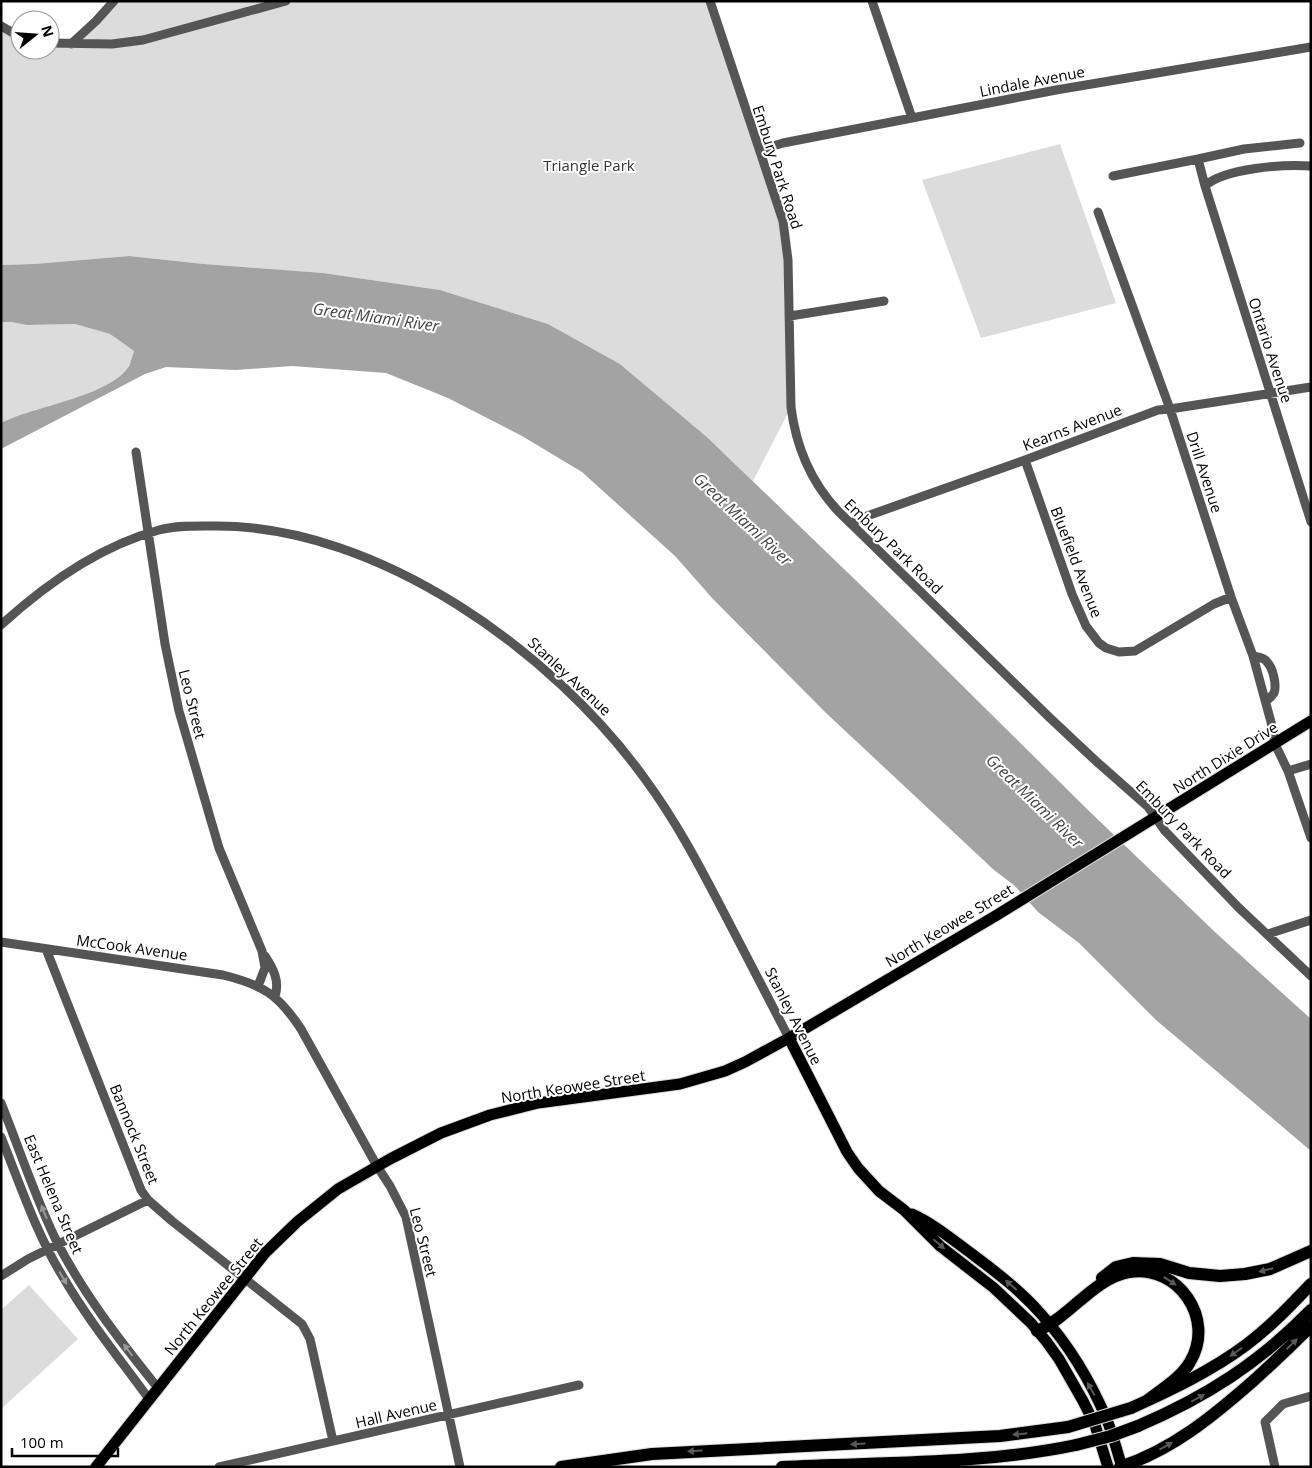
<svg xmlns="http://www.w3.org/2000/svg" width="1312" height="1468" viewBox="0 0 1312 1468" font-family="'Open Sans',sans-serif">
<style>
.green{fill:#dcdcdc}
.water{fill:#a3a3a3}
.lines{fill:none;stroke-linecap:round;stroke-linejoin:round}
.major-casing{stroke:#dbdbdb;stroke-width:13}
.highway-casing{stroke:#dbdbdb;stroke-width:14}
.minor{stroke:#555;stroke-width:9}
.major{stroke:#000;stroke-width:11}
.highway{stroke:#000;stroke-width:12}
.highway-bridge-casing{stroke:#dbdbdb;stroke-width:14;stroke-linecap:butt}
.highway-bridge{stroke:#000;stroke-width:12}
.oneway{fill:#999}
.oneway2{fill:#595959}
.labels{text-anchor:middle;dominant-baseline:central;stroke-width:4;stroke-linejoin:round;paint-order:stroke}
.street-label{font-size:15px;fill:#000;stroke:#fff}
.park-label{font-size:15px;fill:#333;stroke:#fff}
.water-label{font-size:16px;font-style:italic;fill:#444;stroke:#fff}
</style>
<rect width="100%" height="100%" fill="#fff"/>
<!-- green -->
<path class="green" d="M114,1H710L783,221L791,407L753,481L708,438L620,364L548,324L440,290L323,273L204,264L129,256L34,264L1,265V26L20,37V50H50V43L71,44Z
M1060,144L1116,303L981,338L922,180Z
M1,322H11L27,325L75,324L110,334L134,351C132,355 132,362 129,365C110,397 33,406 1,423Z
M29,1285L78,1339L1,1409V1310Z"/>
<!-- water -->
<path class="water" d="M129,256L204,264L323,273L440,290L548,324L620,364L708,438L872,596L1089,811L1216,933L1311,1019V1151L1156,1020L1079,943L1038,912L1015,886L994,870L825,712L713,599L675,556L582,472L522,436L448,398L386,373L292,366L236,370L166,367L145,374L1,449V423C33,406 109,397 129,366C131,362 132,356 134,351L110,334L75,324L27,325L11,322H1V265L34,264Z"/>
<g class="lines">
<!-- major casing -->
<g class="major-casing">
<path id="major" d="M789,1038L847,1152L858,1168L879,1191L904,1210L940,1246L994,1288L1031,1323L1046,1341L1059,1359L1083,1401L1095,1425L1108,1467
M912,1214C934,1224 953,1240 972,1254C996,1272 1021,1291 1041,1314C1068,1344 1091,1382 1107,1420C1113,1435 1117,1451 1122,1467
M96,1467L265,1253L297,1222L338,1189L390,1159L441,1133L490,1115L538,1103L680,1084L725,1071L745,1062L789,1038L997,915L1311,721"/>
</g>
<!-- highway casing -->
<g class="highway-casing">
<path id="highway" d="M1102,1278L1116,1267L1133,1263L1160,1264L1189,1273L1220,1276L1245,1274L1270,1269L1311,1251
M1037,1331C1070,1317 1094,1278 1129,1272C1178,1264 1216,1319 1190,1362C1181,1378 1162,1389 1148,1400
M1131,1408C1171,1390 1211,1371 1246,1345C1270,1327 1291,1305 1311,1284
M1138,1426C1206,1397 1259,1363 1311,1310
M561,1467L652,1454L1000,1436L1068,1427
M782,1467C879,1462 980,1465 1076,1445
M1120,1467C1172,1450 1212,1417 1252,1382C1272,1364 1292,1345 1311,1326"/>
</g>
<!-- minor -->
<path class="minor" d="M710,1L783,221L788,260L791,407C796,447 810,481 838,511L1050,718L1097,762L1148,807L1165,831L1238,907L1311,976
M872,1L912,118
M1,26L20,37
M50,43L112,44L143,40L286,1
M71,44L96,21L114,1
M1300,143L1244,149L1198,159L1205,186L1311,522
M760,150L783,143L1056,90L1311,47
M1113,176L1198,159
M1205,186C1224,168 1285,164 1311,166
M1098,212L1170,409L1231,597L1253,656L1271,722L1275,744L1288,771L1311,838
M790,316L884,301
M136,452L165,644L179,711L219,848L262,951L265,968L258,986
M1025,460L1072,594L1086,626L1099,643L1106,648L1119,652L1135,651L1214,604L1231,597
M851,523L867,516L1025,460L1158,410L1170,409L1311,387
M1,625C46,584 100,546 159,530C177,525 199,526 217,526C379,526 554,652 645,779C676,821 699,865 723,911C745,953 767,996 789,1038
M1253,656C1257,657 1264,657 1267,662C1273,668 1277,685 1274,693C1272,696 1269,699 1266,701
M1288,771L1311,764
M1268,934L1311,920
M1,942L223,975C263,985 278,994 301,1029L377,1166L390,1186L406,1217L460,1467
M46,949L141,1190L148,1200L172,1221L302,1324L310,1339L333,1441
M265,956C273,968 280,981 275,996
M1,1103C19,1148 34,1194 55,1238C82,1292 120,1341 158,1388
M1,1137C20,1184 36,1233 63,1277C88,1320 120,1359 149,1399
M1,1276L28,1259L148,1200
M219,1467L579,1385
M1275,1467L1265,1422L1283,1404L1311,1396"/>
<!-- major -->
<use href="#major" class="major"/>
<!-- highway -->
<use href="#highway" class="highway"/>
<!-- highway-bridge casing -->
<g class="highway-bridge-casing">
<path id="highway-bridge" d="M1068,1427L1131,1408
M1076,1445L1111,1436L1138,1426"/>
</g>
<!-- highway-bridge -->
<use href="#highway-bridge" class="highway-bridge"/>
</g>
<!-- one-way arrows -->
<defs><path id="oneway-solid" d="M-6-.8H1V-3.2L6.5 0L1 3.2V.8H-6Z" transform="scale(1.25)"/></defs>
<g class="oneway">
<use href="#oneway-solid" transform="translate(44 1212) rotate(-112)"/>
<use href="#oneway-solid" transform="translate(63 1278) rotate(60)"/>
<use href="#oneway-solid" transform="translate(128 1350) rotate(-127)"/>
</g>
<g class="oneway2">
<use href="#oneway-solid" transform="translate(939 1244) rotate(40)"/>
<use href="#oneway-solid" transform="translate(1266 1270) rotate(166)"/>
<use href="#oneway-solid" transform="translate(1170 1281) rotate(34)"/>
<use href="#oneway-solid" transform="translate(1011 1285) rotate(-139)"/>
<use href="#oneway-solid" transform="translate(1292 1344) rotate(-44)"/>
<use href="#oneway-solid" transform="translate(1236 1352) rotate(145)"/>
<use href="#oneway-solid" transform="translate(1091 1389) rotate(-120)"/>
<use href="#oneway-solid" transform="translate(1198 1398) rotate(-28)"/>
<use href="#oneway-solid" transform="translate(1020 1434) rotate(174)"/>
<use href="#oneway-solid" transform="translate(858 1444) rotate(177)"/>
<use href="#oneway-solid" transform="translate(1166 1446) rotate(-29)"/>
<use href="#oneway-solid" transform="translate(695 1451) rotate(176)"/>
</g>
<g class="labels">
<!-- street labels -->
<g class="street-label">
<text transform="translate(1032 81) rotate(-11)">Lindale Avenue</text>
<text transform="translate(778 167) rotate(72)">Embury Park Road</text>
<text transform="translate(1271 350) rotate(72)">Ontario Avenue</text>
<text transform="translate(1072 427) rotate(-21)">Kearns Avenue</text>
<text transform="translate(1205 472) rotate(72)">Drill Avenue</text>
<text transform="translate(894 546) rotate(44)">Embury Park Road</text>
<text transform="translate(1077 562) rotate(69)">Bluefield Avenue</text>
<text transform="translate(570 676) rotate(43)">Stanley Avenue</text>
<text transform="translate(193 704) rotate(76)">Leo Street</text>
<text transform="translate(1225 757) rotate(-32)">North Dixie Drive</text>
<text transform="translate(1184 829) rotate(46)">Embury Park Road</text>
<text transform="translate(949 925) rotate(-31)">North Keowee Street</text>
<text transform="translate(132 947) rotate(8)">McCook Avenue</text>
<text transform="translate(794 1016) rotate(63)">Stanley Avenue</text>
<text transform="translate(573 1086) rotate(-9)">North Keowee Street</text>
<text transform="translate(135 1134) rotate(68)">Bannock Street</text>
<text transform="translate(54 1194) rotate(67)">East Helena Street</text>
<text transform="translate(424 1242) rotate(76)">Leo Street</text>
<text transform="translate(213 1296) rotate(-51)">North Keowee Street</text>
<text transform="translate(396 1413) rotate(-13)">Hall Avenue</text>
</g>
<!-- park labels -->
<g class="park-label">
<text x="589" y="165">Triangle Park</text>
</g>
<!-- water labels -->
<g class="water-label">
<text transform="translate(376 317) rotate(8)">Great Miami River</text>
<text transform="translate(743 519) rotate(43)">Great Miami River</text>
<text transform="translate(1035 801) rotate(44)">Great Miami River</text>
</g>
</g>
<!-- border -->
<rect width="1312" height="1468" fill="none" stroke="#000000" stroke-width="5"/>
<!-- north arrow -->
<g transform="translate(35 35) rotate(73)"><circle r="24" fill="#ffffff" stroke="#999999"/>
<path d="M0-4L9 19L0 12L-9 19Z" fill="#000000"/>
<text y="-8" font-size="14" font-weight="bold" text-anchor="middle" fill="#000000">N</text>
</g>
<!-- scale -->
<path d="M12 1448v8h106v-8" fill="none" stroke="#000000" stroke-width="2.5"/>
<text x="20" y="1448" font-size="15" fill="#000000" stroke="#ffffff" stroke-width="4" paint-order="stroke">100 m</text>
</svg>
